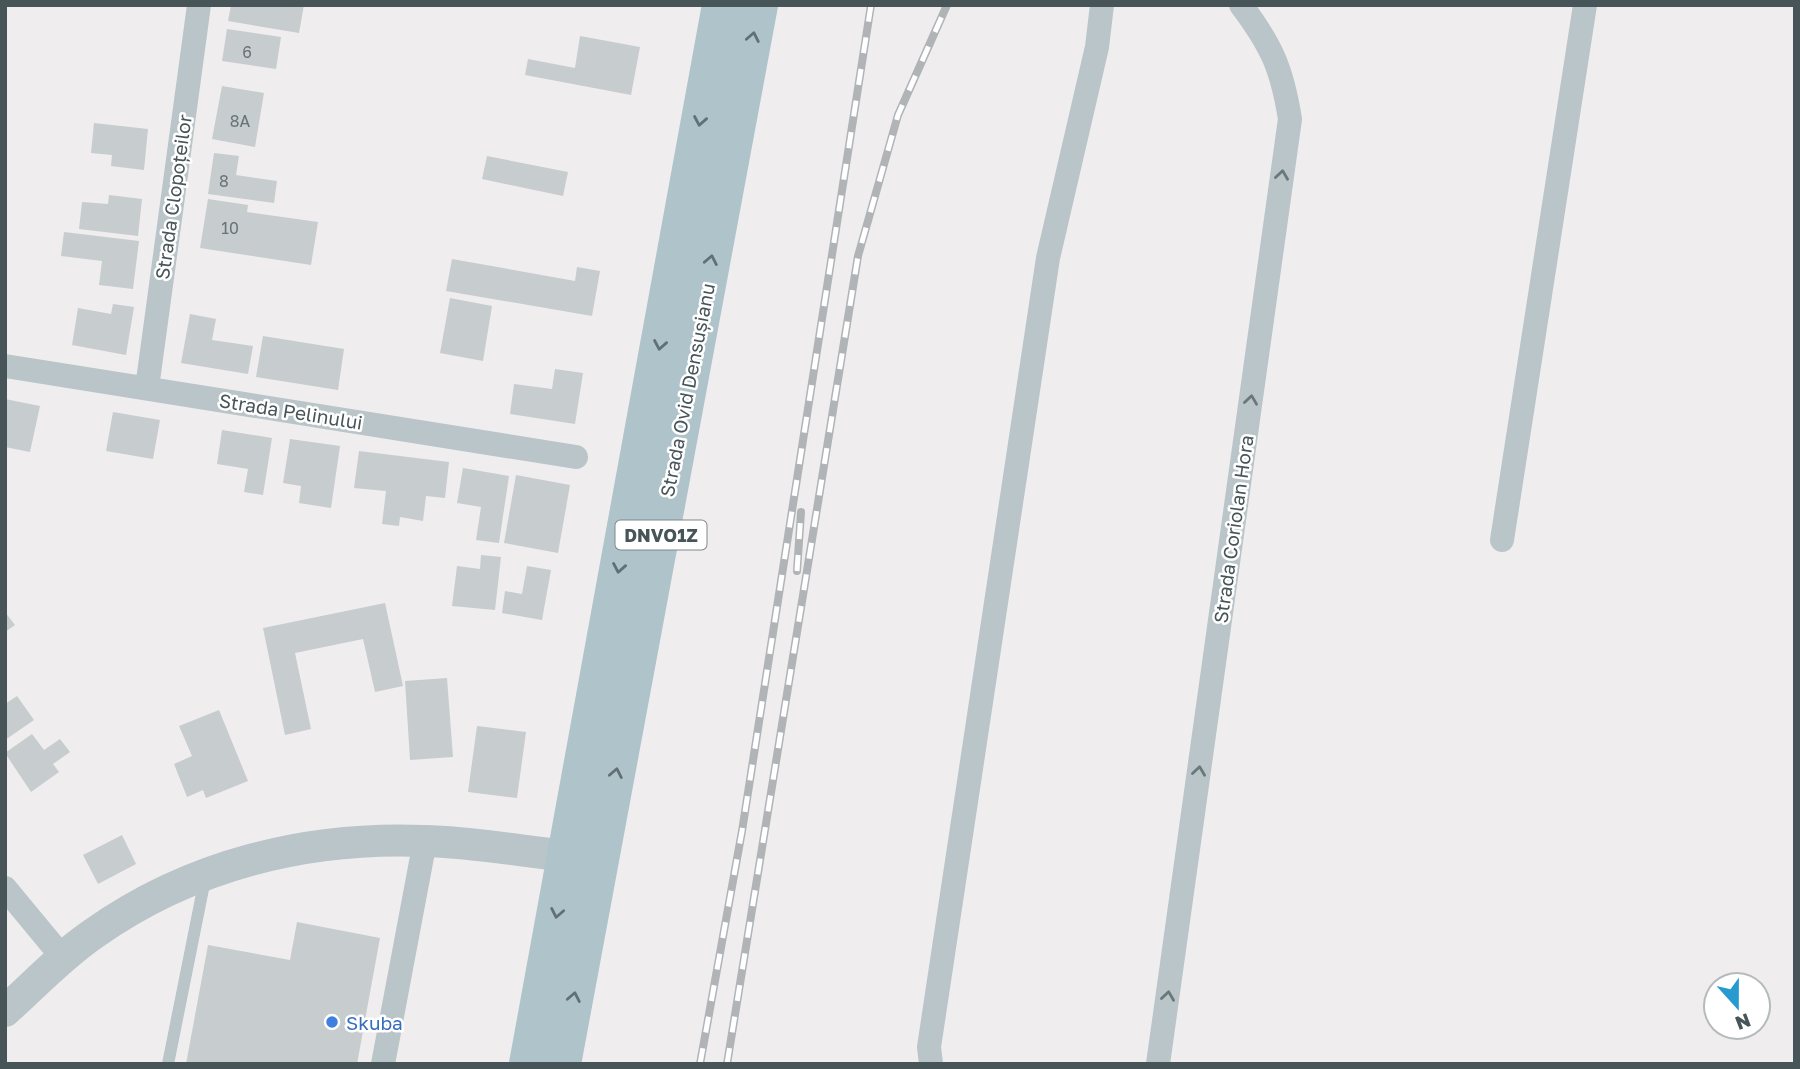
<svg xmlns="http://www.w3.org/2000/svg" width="1800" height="1069" viewBox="0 0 1800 1069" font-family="'Golos Text',sans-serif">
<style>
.building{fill:#c7cccf}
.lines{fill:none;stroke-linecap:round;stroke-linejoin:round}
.service{stroke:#bac5c9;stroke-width:12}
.minor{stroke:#bac5c9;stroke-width:24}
.tertiary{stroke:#bac5c9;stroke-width:32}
.primary{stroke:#afc3ca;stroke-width:38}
.rail-casing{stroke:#b0b4b7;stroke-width:8}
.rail{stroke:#fff;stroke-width:5;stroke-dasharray:16;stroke-linecap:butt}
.oneway{stroke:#617075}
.oneway2{stroke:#6a777b}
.shop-dot{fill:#3f7fe0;stroke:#fff;stroke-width:2.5}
.labels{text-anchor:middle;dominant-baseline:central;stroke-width:5;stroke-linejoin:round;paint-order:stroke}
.number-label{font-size:16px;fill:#677376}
.shield{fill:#fff;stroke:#7e888b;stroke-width:2}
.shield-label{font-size:18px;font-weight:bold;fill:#475559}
.street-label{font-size:19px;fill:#475559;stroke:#fff}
.shop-label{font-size:19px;fill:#366cbe;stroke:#fff;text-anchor:start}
</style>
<rect width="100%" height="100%" fill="#f0edee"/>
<!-- building -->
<path class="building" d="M231,5H304L299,33L228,21Z
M227,29L281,37L276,69L222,61Z
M580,36L640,47L631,95L525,75L528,59L575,68Z
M222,86L264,93L255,147L212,139Z
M94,123L148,129L144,170L111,166L112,155L91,153Z
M214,153L239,156L236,175L277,181L274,203L208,194Z
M487,156L568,172L563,196L482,179Z
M109,195L142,199L138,236L79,229L82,202L108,204Z
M208,199L248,205L247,212L318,222L311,265L200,248Z
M64,232L139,241L133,289L99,285L102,261L61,256Z
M452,259L575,281L577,267L600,271L592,316L446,291Z
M450,298L492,306L483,361L440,353Z
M113,304L134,307L126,355L72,345L78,308L111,314Z
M190,314L216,319L212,340L253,346L248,374L181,363Z
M263,336L344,349L338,390L256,377Z
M555,369L583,373L575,424L510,414L514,384L552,389Z
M5,399L40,406L30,452L5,447Z
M113,412L160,420L153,459L106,451Z
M222,430L272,438L263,495L244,492L248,469L217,464Z
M290,439L340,446L331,508L299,503L301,486L283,483Z
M359,451L449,462L445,498L426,496L423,521L400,517L399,526L382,524L386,491L354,488Z
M463,468L509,476L499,543L476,540L481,507L457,503Z
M516,475L570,485L558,553L504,543Z
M481,555L501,557L495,610L452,606L457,566L480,569Z
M527,566L551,570L542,620L502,613L505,591L522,594Z
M385,603L403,686L375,692L363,639L295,653L311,729L285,735L263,628Z
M5,612L15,625L5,632Z
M447,678L453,757L410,760L405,681Z
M17,696L34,720L5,740V704Z
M219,710L248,781L206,798L203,790L187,797L174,764L192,756L179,726Z
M477,726L526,732L517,798L468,792Z
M32,734L44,750L60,739L70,752L53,764L59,772L31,792L5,753Z
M122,835L136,864L98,884L83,855Z
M297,922L380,938L357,1064H186L208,945L290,960Z"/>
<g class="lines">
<!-- service -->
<path class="service" d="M168,1064L205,879"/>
<!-- minor -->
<path class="minor" d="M5,366L576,457
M147,388L199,5
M1502,540L1585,5
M5,888L63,958
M383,1064L425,841
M931,1064L929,1047L1048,258L1097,47L1102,5
M1158,1064L1290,119C1282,69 1272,46 1241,5"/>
<!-- tertiary -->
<path class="tertiary" d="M5,1011C34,985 61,956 93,934C190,865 307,836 425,841C472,842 520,851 568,856"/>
<!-- primary -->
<path class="primary" d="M528,1064L721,5
M562,1064L759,5"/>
<!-- rail casing -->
<g class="rail-casing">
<path id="rail" d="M797,571L801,512
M700,1064L742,831L871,5
M727,1064L858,256L898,115L947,5"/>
</g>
<!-- rail -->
<use href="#rail" class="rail"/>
</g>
<!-- one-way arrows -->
<defs><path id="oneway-chevron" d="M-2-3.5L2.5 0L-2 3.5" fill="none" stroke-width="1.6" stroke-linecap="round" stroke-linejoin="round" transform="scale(1.75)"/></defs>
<g class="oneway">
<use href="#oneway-chevron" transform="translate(753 37) rotate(-79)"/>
<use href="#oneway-chevron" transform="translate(700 121) rotate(100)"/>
<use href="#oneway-chevron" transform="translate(711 260) rotate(-79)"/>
<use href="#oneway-chevron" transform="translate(660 345) rotate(100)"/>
<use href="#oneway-chevron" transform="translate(619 568) rotate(100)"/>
<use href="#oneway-chevron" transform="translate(616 773) rotate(-79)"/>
<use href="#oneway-chevron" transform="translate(557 913) rotate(101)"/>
<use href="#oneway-chevron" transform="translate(574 997) rotate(-79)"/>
</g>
<g class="oneway2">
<use href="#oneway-chevron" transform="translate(1282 175) rotate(-82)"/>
<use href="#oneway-chevron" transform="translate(1251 400) rotate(-82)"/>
<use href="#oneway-chevron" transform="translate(1199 771) rotate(-82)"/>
<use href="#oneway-chevron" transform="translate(1168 996) rotate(-82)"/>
</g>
<!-- markers -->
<circle class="shop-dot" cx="332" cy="1022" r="7"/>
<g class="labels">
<!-- number labels -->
<g class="number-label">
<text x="247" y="52">6</text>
<text x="240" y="121">8A</text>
<text x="224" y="181">8</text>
<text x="230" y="228">10</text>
</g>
<!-- shield labels -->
<rect class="shield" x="615.5" y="520.5" width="91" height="29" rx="5"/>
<g class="shield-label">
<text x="661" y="535">DNVO1Z</text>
</g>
<!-- street labels -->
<g class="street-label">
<text transform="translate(173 197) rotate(-82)">Strada Clopoțeilor</text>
<text transform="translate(687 390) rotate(-79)">Strada Ovid Densușianu</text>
<text transform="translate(291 411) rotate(9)">Strada Pelinului</text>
<text transform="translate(1233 529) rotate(-82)">Strada Coriolan Hora</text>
</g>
<!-- shop labels -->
<g class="shop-label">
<text x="346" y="1022">Skuba</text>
</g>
</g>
<!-- border -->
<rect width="1800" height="1069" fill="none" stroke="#475559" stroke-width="14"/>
<!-- north arrow -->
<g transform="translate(1737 1006) rotate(159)"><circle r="33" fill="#ffffff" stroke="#b5bbbd" stroke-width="2"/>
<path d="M0-5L12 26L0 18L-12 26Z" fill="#279ad0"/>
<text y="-10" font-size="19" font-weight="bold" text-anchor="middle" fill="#475559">N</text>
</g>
</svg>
